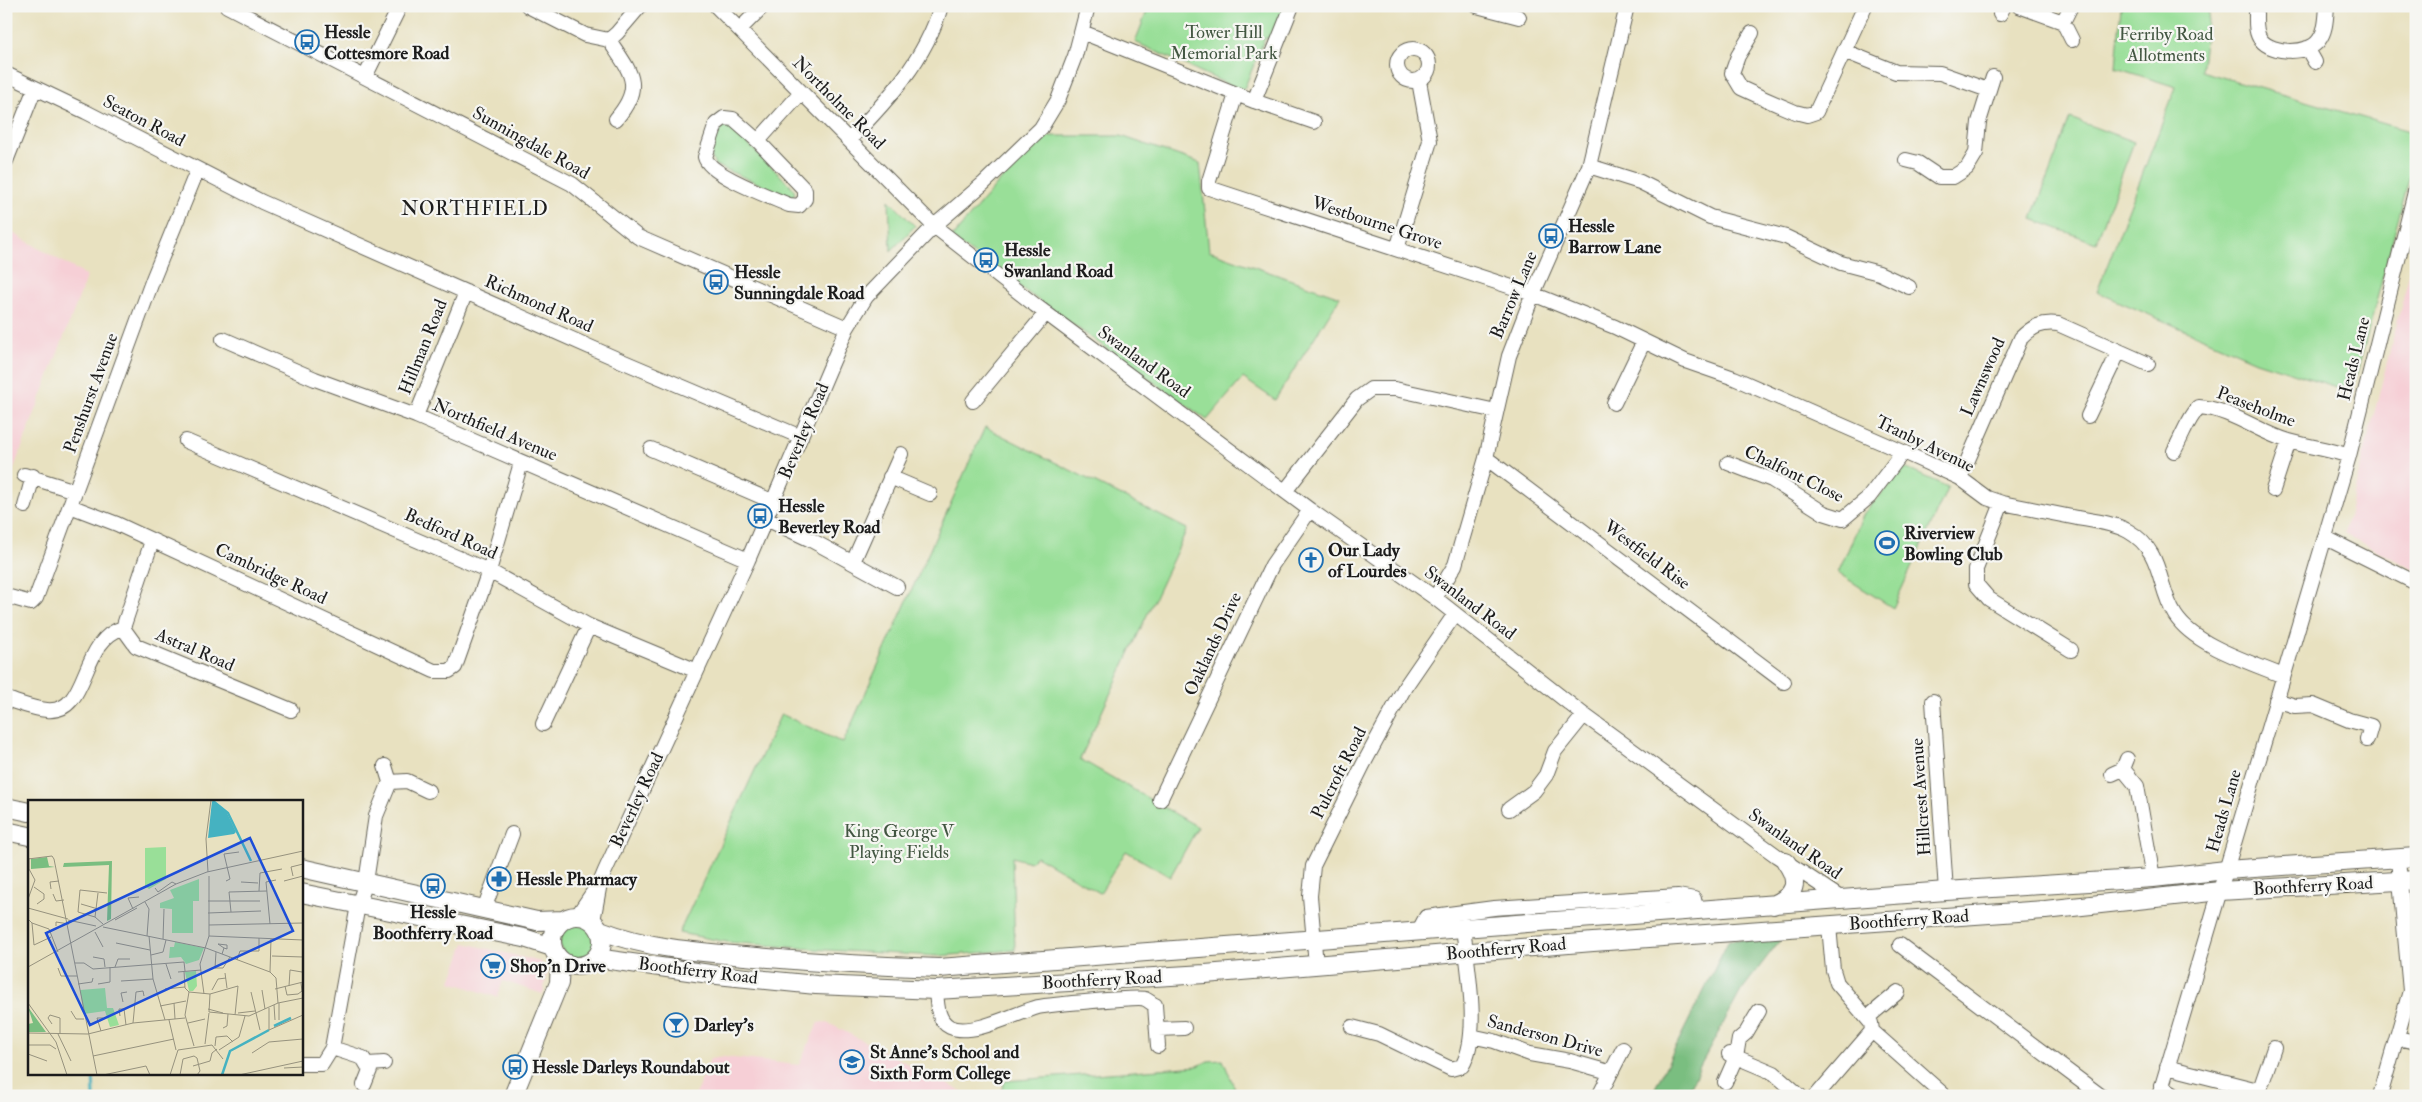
<svg xmlns="http://www.w3.org/2000/svg" width="2422" height="1102" viewBox="0 0 2422 1102" font-family="'IM FELL Double Pica',serif">
<style>
.built{fill:#f6cfd6}
.green{fill:#99df98;stroke:#5a7e5a}
.forest{fill:#7abe80;stroke:#4b6d4e}
.lines{fill:none;stroke-linecap:round;stroke-linejoin:round}
.stream{stroke:#45b2c1;stroke-width:3}
.minor-casing{stroke:#636155;stroke-width:16}
.major-casing{stroke:#636155;stroke-width:20}
.minor{stroke:#fff;stroke-width:14}
.major{stroke:#fff;stroke-width:18}
.labels{text-anchor:middle;dominant-baseline:central;stroke-width:4.5;stroke-linejoin:round;paint-order:stroke}
.poi-label{font-size:18px;font-weight:bold;fill:#1c1c1c;stroke:#f6f6f2;text-anchor:start}
.park-label{font-size:18px;fill:#425641;stroke:#f6f6f2}
.street-label{font-size:18px;fill:#1c1c1c;stroke:#f6f6f2}
.neighbourhood-label{font-size:19px;letter-spacing:1px;fill:#1c1c1c;stroke:#f6f6f2}
.inset-river{fill:none;stroke:#45b2c1;stroke-width:2.5}
.inset-road{fill:none;stroke:#96927e;stroke-width:1}
.view{fill:#1d4ed8;fill-opacity:0.15;stroke:#1d4ed8;stroke-width:2.5}
.inset-edge{fill:none;stroke:#1c1c1c;stroke-width:2.5}
</style>
<rect width="100%" height="100%" fill="#f6f6f2"/>
<filter id="ink" filterUnits="userSpaceOnUse"><feTurbulence type="fractalNoise" baseFrequency=".02" numOctaves="2"/><feDisplacementMap in="SourceGraphic" scale="10" xChannelSelector="R" yChannelSelector="G"/><feConvolveMatrix kernelMatrix="1 2 1 2 8 2 1 2 1" color-interpolation-filters="sRGB"/></filter>
<filter id="wash" filterUnits="userSpaceOnUse"><feTurbulence type="fractalNoise" baseFrequency=".0096" numOctaves="4" result="noise"/><feDisplacementMap in="SourceGraphic" scale="20" xChannelSelector="R" yChannelSelector="G"/><feGaussianBlur stdDeviation="1.12" result="paint"/><feColorMatrix in="noise" values="0 0 0 0 0 0 0 0 0 0 0 0 0 0 0 0 0 1.4 0 .05"/><feComposite in="paint" operator="in"/></filter>
<g filter="url(#wash)">
<rect width="100%" height="100%" fill="#e8e1c0"/>
<!-- built -->
<path class="built" d="M6,229L87,276L6,489Z
M2416,247V571L2344,533Z
M465,943L541,962L547,973L543,994L503,981L497,997L451,982Z
M824,1022L830,1024L971,1096H695L710,1059L724,1057L799,1065L818,1023Z"/>
<!-- green -->
<path class="green" d="M1149,6H1286L1273,39L1265,38L1244,89H1238L1135,42Z
M2121,6H2210L2201,71L2416,133V153L2352,392L2256,361L2097,292L2176,87L2116,68Z
M2070,118L2134,142L2096,243L2032,219Z
M722,124L729,125L793,188L795,192L792,198L715,165L709,151Z
M1049,136H1121L1200,163L1209,251L1340,297L1275,400L1243,378L1207,420L951,238L1017,161Z
M889,200L915,226L891,251Z
M985,427L1187,529L1080,759L1198,827L1170,877L1126,851L1100,893L1036,856L1030,862L1012,857L1015,950L938,956L826,950L727,942L679,933L781,714L843,743Z
M1905,468L1948,487L1893,608L1838,573L1864,513Z
M560 941a18 18 0 1 1 36 0a18 18 0 1 1-36 0Z
M1223,1060L1238,1096H999L1005,1081L1198,1066L1208,1061Z"/>
<!-- forest -->
<path class="forest" d="M1781,939L1741,991L1699,1068L1687,1096H1651L1729,940Z"/>
<g class="lines">
<!-- stream -->
<path class="stream" d="M93,1073L94,1096"/>
</g>
</g>
<g filter="url(#ink)">
<g class="lines">
<!-- minor casing -->
<g class="minor-casing">
<path id="minor" d="M227,6L572,184L638,237L847,328
M528,6L585,35L609,40L617,33L640,6
M716,6L934,226L1035,305L1310,510L1435,598L1584,715L1777,856L1842,899
M1477,6L1519,17
M2019,6L2063,22L2071,6
M2256,13C2256,22 2255,33 2261,40C2272,54 2309,55 2319,40C2326,31 2326,18 2327,6
M2000,14L2004,6
M2063,22L2072,40
M740,29L763,6
M1082,32L1254,101L1314,122
M1752,33L1738,56L1732,73L1741,88L1765,99L1795,112L1807,115L1816,112L1865,6
M609,40C630,72 645,85 616,119
M2307,48L2315,62
M1397 65a16 16 0 1 1 32 0a16 16 0 1 1-32 0Z
M1844,51L1896,72L1940,73L1988,90
M6,74L86,112L262,202L617,359L801,437
M365,77L400,6
M1236,94L1209,181V188L1533,294L1615,327L1685,361L1734,378L1903,452L1960,478L1987,498L2002,503C2027,508 2052,513 2077,518C2094,521 2113,523 2128,531C2164,551 2157,587 2175,615C2195,646 2250,662 2283,676
M1254,101L1292,6
M850,139C887,101 926,59 941,6
M758,141L733,119L724,118L716,124L705,157C709,175 771,197 789,205L799,206L805,199V190L758,141L801,93
M1906,160L1918,163L1939,177H1953L1967,168L1976,153L1979,122L1993,77
M6,161L35,88
M1589,166L1640,182L1710,217L1786,237L1841,263L1879,273L1909,287
M1397,249L1430,141L1419,81
M223,339L315,379L416,416L748,560
M973,401L1046,313
M1614,403L1644,341
M416,416L466,292
M2088,416L2119,351
M186,441L489,571L589,626L697,671
M651,449L774,502
M2174,451C2183,435 2187,420 2199,407C2231,409 2258,432 2289,441C2309,447 2329,449 2349,456
M1486,458L1784,682
M1728,463L1772,480L1824,513L1843,519L1869,497L1903,452
M24,475L75,491
M890,477L930,494
M1960,478L2021,338C2033,326 2042,322 2058,324L2148,364
M1286,490L1357,399L1371,389H1395L1496,411
M2273,490L2289,441
M2002,503L1976,569V584L1989,599L2071,650
M25,506L33,476
M70,506L117,524L434,671H449L455,667L489,571L521,463
M766,519L811,540L897,587
M2326,538L2416,583
M853,562L901,454
M6,596L31,603L36,598L153,279L197,171
M1435,598L1455,565L1486,458L1509,356L1533,294L1589,166L1627,6
M123,628L136,646L291,710
M123,628L152,541
M6,699C19,703 34,709 47,710C90,714 79,640 123,628
M2276,700L2295,706L2313,705L2349,720L2371,726L2367,740
M1933,701L1946,891
M543,724L589,626
M385,766L390,782
M2123,769L2137,786L2153,878
M2112,774L2123,769L2127,759
M1160,800L1272,565L1310,510
M1509,809L1534,791L1546,775L1555,751L1584,715
M484,909L512,834
M577,916L596,888
M593,921L600,883L605,871L748,560L847,328L866,297L934,226L984,183L1041,128L1058,100L1075,56L1088,6
M1418,932L1426,917L1494,908L1678,896L1694,899L1697,912
M1900,945L2101,1096
M1316,965L1310,896L1313,866L1363,765L1405,687L1455,614
M936,990C937,1003 937,1021 950,1027C972,1037 1016,1013 1038,1007C1048,1005 1139,996 1145,999C1148,1000 1152,1004 1155,1005L1158,1046
M1867,1018L1898,992
M1352,1027L1379,1034L1451,1069L1462,1066C1481,1036 1467,963 1463,928
M1158,1029L1184,1028
M1872,1031L1945,1096
M1471,1036L1494,1041L1530,1054L1570,1061L1609,1072
M2397,1038L2416,1042
M332,1048L363,1058L370,1070L364,1085
M1729,1054L1774,1073L1800,1096
M301,1064H322L332,1048L358,905L366,882L376,816L390,782L407,781L428,791
M368,1064L384,1063
M2167,1067L2254,1089L2261,1086L2274,1048
M1725,1082L1736,1057L1739,1039L1746,1033L1759,1011
M2161,1086L2178,1096
M1599,1096L1623,1049
M1816,1096L1872,1031L1871,1023L1837,983L1833,970L1829,926
M2159,1096L2349,456L2416,188
M2380,1096L2410,991L2398,859"/>
</g>
<!-- major casing -->
<g class="major-casing">
<path id="major" d="M6,807L29,812
M6,831L29,836
M301,868L537,921L563,920
M301,893L524,938L552,947
M1773,905C1796,895 1800,882 1786,862
M552 941a25 25 0 1 1 50 0a25 25 0 1 1-50 0Z
M600,930C646,948 696,952 745,956C810,962 874,966 939,968L1946,891L2153,878L2226,870L2416,857
M596,958L717,975L816,985L936,990L1205,974L1593,942L2045,910L2220,891L2416,880
M513,1096L559,983L560,960"/>
</g>
<!-- minor -->
<use href="#minor" class="minor"/>
<!-- major -->
<use href="#major" class="major"/>
</g>
</g>
<!-- icons -->
<defs>
<g id="bus-ring" transform="scale(1.25)"><circle r="9.5" fill="#f6f6f2" stroke="#1f6fb2" stroke-width="1.5"/><path d="M-5-6H5V4H4V6H2V4H-2V6H-4V4H-5ZM-3.5-4V0h7V-4ZM-3.5 1.2v1.5H-2V1.2ZM2 1.2v1.5H3.5V1.2Z" fill="#1f6fb2"/></g>
<g id="stadium-ring" transform="scale(1.25)"><circle r="9.5" fill="#f6f6f2" stroke="#1f6fb2" stroke-width="1.5"/><path d="M0-5a6.5 5 0 1 0 0 10a6.5 5 0 1 0 0-10ZM-3.5-1.8h7v3.6h-7Z" fill="#1f6fb2"/></g>
<g id="church-ring" transform="scale(1.25)"><circle r="9.5" fill="#f6f6f2" stroke="#1f6fb2" stroke-width="1.5"/><path d="M-1.2-6h2.4v3.5h3.3v2.4h-3.3V6h-2.4V-.1h-3.3v-2.4h3.3Z" fill="#1f6fb2"/></g>
<g id="pharmacy-ring" transform="scale(1.25)"><circle r="9.5" fill="#f6f6f2" stroke="#1f6fb2" stroke-width="1.5"/><path d="M-2-6h4v4h4v4h-4v4h-4v-4h-4v-4h4Z" fill="#1f6fb2"/></g>
<g id="supermarket-ring" transform="scale(1.25)"><circle r="9.5" fill="#f6f6f2" stroke="#1f6fb2" stroke-width="1.5"/><path d="M-6-5.5h2.5l.6 2H6L4.5 2H-2.5L-4.4-4H-6ZM-1.5 3.2a1.3 1.3 0 1 0 .1 0ZM3 3.2a1.3 1.3 0 1 0 .1 0Z" fill="#1f6fb2"/></g>
<g id="bar-ring" transform="scale(1.25)"><circle r="9.5" fill="#f6f6f2" stroke="#1f6fb2" stroke-width="1.5"/><path d="M-6-5H6L.8 .8V4.5H3.5V6h-7V4.5H-.8V.8Z" fill="#1f6fb2"/></g>
<g id="school-ring" transform="scale(1.25)"><circle r="9.5" fill="#f6f6f2" stroke="#1f6fb2" stroke-width="1.5"/><path d="M0-5L7-2L0 1L-7-2ZM-4 1L0 2.5L4 1V4Q0 6-4 4Z" fill="#1f6fb2"/></g>
</defs>
<g fill-rule="evenodd">
<use href="#bus-ring" x="307" y="42"/>
<use href="#bus-ring" x="1551" y="236"/>
<use href="#bus-ring" x="986" y="260"/>
<use href="#bus-ring" x="716" y="282"/>
<use href="#bus-ring" x="760" y="516"/>
<use href="#stadium-ring" x="1887" y="543"/>
<use href="#church-ring" x="1311" y="560"/>
<use href="#pharmacy-ring" x="499" y="879"/>
<use href="#bus-ring" x="433" y="886"/>
<use href="#supermarket-ring" x="493" y="966"/>
<use href="#bar-ring" x="676" y="1025"/>
<use href="#school-ring" x="852" y="1062"/>
<use href="#bus-ring" x="515" y="1067"/>
</g>
<g class="labels">
<!-- poi labels -->
<g class="poi-label">
<text x="324" y="32">Hessle<tspan x="324" dy="21">Cottesmore Road</tspan></text>
<text x="1568" y="226">Hessle<tspan x="1568" dy="21">Barrow Lane</tspan></text>
<text x="1004" y="250">Hessle<tspan x="1004" dy="21">Swanland Road</tspan></text>
<text x="734" y="272">Hessle<tspan x="734" dy="21">Sunningdale Road</tspan></text>
<text x="778" y="506">Hessle<tspan x="778" dy="21">Beverley Road</tspan></text>
<text x="1904" y="533">Riverview<tspan x="1904" dy="21">Bowling Club</tspan></text>
<text x="1328" y="550">Our Lady<tspan x="1328" dy="21">of Lourdes</tspan></text>
<text x="516" y="879">Hessle Pharmacy</text>
<text x="433" y="912" text-anchor="middle">Hessle<tspan x="433" dy="21">Boothferry Road</tspan></text>
<text x="510" y="966">Shop'n Drive</text>
<text x="694" y="1025">Darley's</text>
<text x="870" y="1052">St Anne's School and<tspan x="870" dy="21">Sixth Form College</tspan></text>
<text x="532" y="1067">Hessle Darleys Roundabout</text>
</g>
<!-- park labels -->
<g class="park-label">
<text x="1224" y="32">Tower Hill<tspan x="1224" dy="21">Memorial Park</tspan></text>
<text x="2166" y="34">Ferriby Road<tspan x="2166" dy="21">Allotments</tspan></text>
<text x="899" y="831">King George V<tspan x="899" dy="21">Playing Fields</tspan></text>
</g>
<!-- street labels -->
<g class="street-label">
<text transform="translate(839 103) rotate(45)">Northolme Road</text>
<text transform="translate(144 121) rotate(28)">Seaton Road</text>
<text transform="translate(531 143) rotate(29)">Sunningdale Road</text>
<text transform="translate(1377 223) rotate(18)">Westbourne Grove</text>
<text transform="translate(1514 295) rotate(-67)">Barrow Lane</text>
<text transform="translate(539 304) rotate(24)">Richmond Road</text>
<text transform="translate(423 347) rotate(-68)">Hillman Road</text>
<text transform="translate(2354 359) rotate(-76)">Heads Lane</text>
<text transform="translate(1144 362) rotate(36)">Swanland Road</text>
<text transform="translate(1983 377) rotate(-66)">Lawnswood</text>
<text transform="translate(91 393) rotate(-70)">Penshurst Avenue</text>
<text transform="translate(2256 407) rotate(21)">Peaseholme</text>
<text transform="translate(495 430) rotate(23)">Northfield Avenue</text>
<text transform="translate(804 431) rotate(-67)">Beverley Road</text>
<text transform="translate(1925 444) rotate(26)">Tranby Avenue</text>
<text transform="translate(1794 474) rotate(26)">Chalfont Close</text>
<text transform="translate(451 534) rotate(24)">Bedford Road</text>
<text transform="translate(1647 555) rotate(37)">Westfield Rise</text>
<text transform="translate(271 574) rotate(25)">Cambridge Road</text>
<text transform="translate(1470 603) rotate(37)">Swanland Road</text>
<text transform="translate(1213 644) rotate(-65)">Oaklands Drive</text>
<text transform="translate(195 650) rotate(23)">Astral Road</text>
<text transform="translate(1339 773) rotate(-63)">Pulcroft Road</text>
<text transform="translate(1921 797) rotate(-94)">Hillcrest Avenue</text>
<text transform="translate(637 800) rotate(-65)">Beverley Road</text>
<text transform="translate(2224 811) rotate(-74)">Heads Lane</text>
<text transform="translate(1795 844) rotate(35)">Swanland Road</text>
<text transform="translate(2313 886) rotate(-3)">Boothferry Road</text>
<text transform="translate(1909 920) rotate(-4)">Boothferry Road</text>
<text transform="translate(1506 949) rotate(-5)">Boothferry Road</text>
<text transform="translate(698 971) rotate(7)">Boothferry Road</text>
<text transform="translate(1102 980) rotate(-3)">Boothferry Road</text>
<text transform="translate(1545 1036) rotate(15)">Sanderson Drive</text>
</g>
<!-- neighbourhood labels -->
<g class="neighbourhood-label">
<text x="475" y="209">NORTHFIELD</text>
</g>
</g>
<!-- overview -->
<g transform="translate(28 800)">
<rect width="275" height="275" fill="#e8e1c0"/>
<path d="M138,47V79L121,89L117,86V48ZM171,79V101H165V133H144V109L132,108V103L146,98L142,90ZM147,142L176,148L171,160L158,164L153,157L141,158L142,147H146ZM168,171L169,186L165,191H161L157,172ZM77,188L79,208H85L91,225L82,227L77,211L56,214L52,190Z" fill="#99df98"/>
<path d="M19,57L21,66L27,67L3,69V59ZM84,61L83,119L79,121L81,65L35,67L36,63ZM0,207L18,232H0V224L5,223Z" fill="#7abe80"/>
<path d="M184,1L199,13L208,32L206,34L180,38Z" fill="#45b2c1"/>
<path class="inset-river" d="M185,1L200,13L223,61M246,226L263,218M194,275L202,251L241,230"/>
<path class="inset-road" d="M0,59L24,56L26,59L69,275M180,72L178,39L183,0M265,76L263,67L275,64M198,81L202,79L196,54L211,52M256,81L275,76M213,82L230,83M6,87L16,94V99L9,104M127,88L130,92L144,82L148,84M23,89L22,82L31,81M231,91L232,73L254,69M70,93L67,117L75,124M25,94L28,101L36,100M0,99L7,80L1,69V58M180,101H232M117,102L121,109L119,136M53,104L70,109M0,108L40,119M105,109L100,98L111,97M203,112L201,92L239,91M180,113L233,111M67,117L50,112L52,90L79,93M0,119L4,123L6,145L23,137M40,120L68,126M87,120L109,108M4,123L21,129L30,152M242,124L238,82L248,80M181,125L275,123M28,126V122L41,124M75,127L178,148L242,172L248,178L250,203M67,132L75,147M121,136L125,179L137,220M181,136L275,140M135,139L136,109M88,143L122,150M188,152L187,168H195L202,157M194,154L196,148L190,144L199,145V149L196,148M123,155L135,152L138,140M244,156L275,157M65,157L76,159L77,167M209,160L212,151H231V138M47,163H56L65,169L156,162L157,171M138,164L143,179M0,167L148,84L179,72L275,51M87,167L90,159H102M30,168L33,176H49M156,171L157,188L161,192L182,194L210,186L207,215M150,172L173,170M242,172L243,139M197,173L199,188M93,181L125,179M50,184L64,182L65,178M70,184L82,182V167M257,186L259,195L270,194L274,191L273,183M261,186L262,170L274,172M137,189L157,187M247,189L275,182V172M184,190L190,179L198,178M234,190L237,209M161,192L157,215L166,246M223,192L232,230M176,194L172,164L181,136V76M95,202L93,193L99,192M0,203L28,242L39,275M146,203L147,219M251,203V220M246,205L247,220M132,206L158,201M241,208V230L275,215M180,209L195,213M43,211L48,219H56M181,212L221,216L250,203L275,198M181,212L182,194M210,213L227,211M92,216L91,209H96L98,225M141,220L148,250M105,223L108,192L115,191L116,196M160,223L177,219M24,224L20,218L22,215L32,218V234M195,228L199,226L200,214M73,231L69,218H75M0,233L60,234L105,223L157,218M30,234L43,261M177,244L181,213M0,245H22L28,249M187,246L188,237L199,236L205,242M191,250L211,237L217,216M224,253L241,242L275,239M0,254L19,261M65,256L146,239M165,266L182,261L184,253L189,249M256,268L275,267M75,275L118,266L122,275M142,275L150,250L184,245L195,259M152,275L155,259L166,256L169,258L172,271L169,275M211,275L275,261"/>
<path class="view" d="M222,38L265,131L62,225L18,133Z"/>
<rect width="275" height="275" class="inset-edge"/>
</g>
<!-- margin -->
<rect width="2422" height="1102" fill="none" stroke="#f6f6f2" stroke-width="25"/>
</svg>
